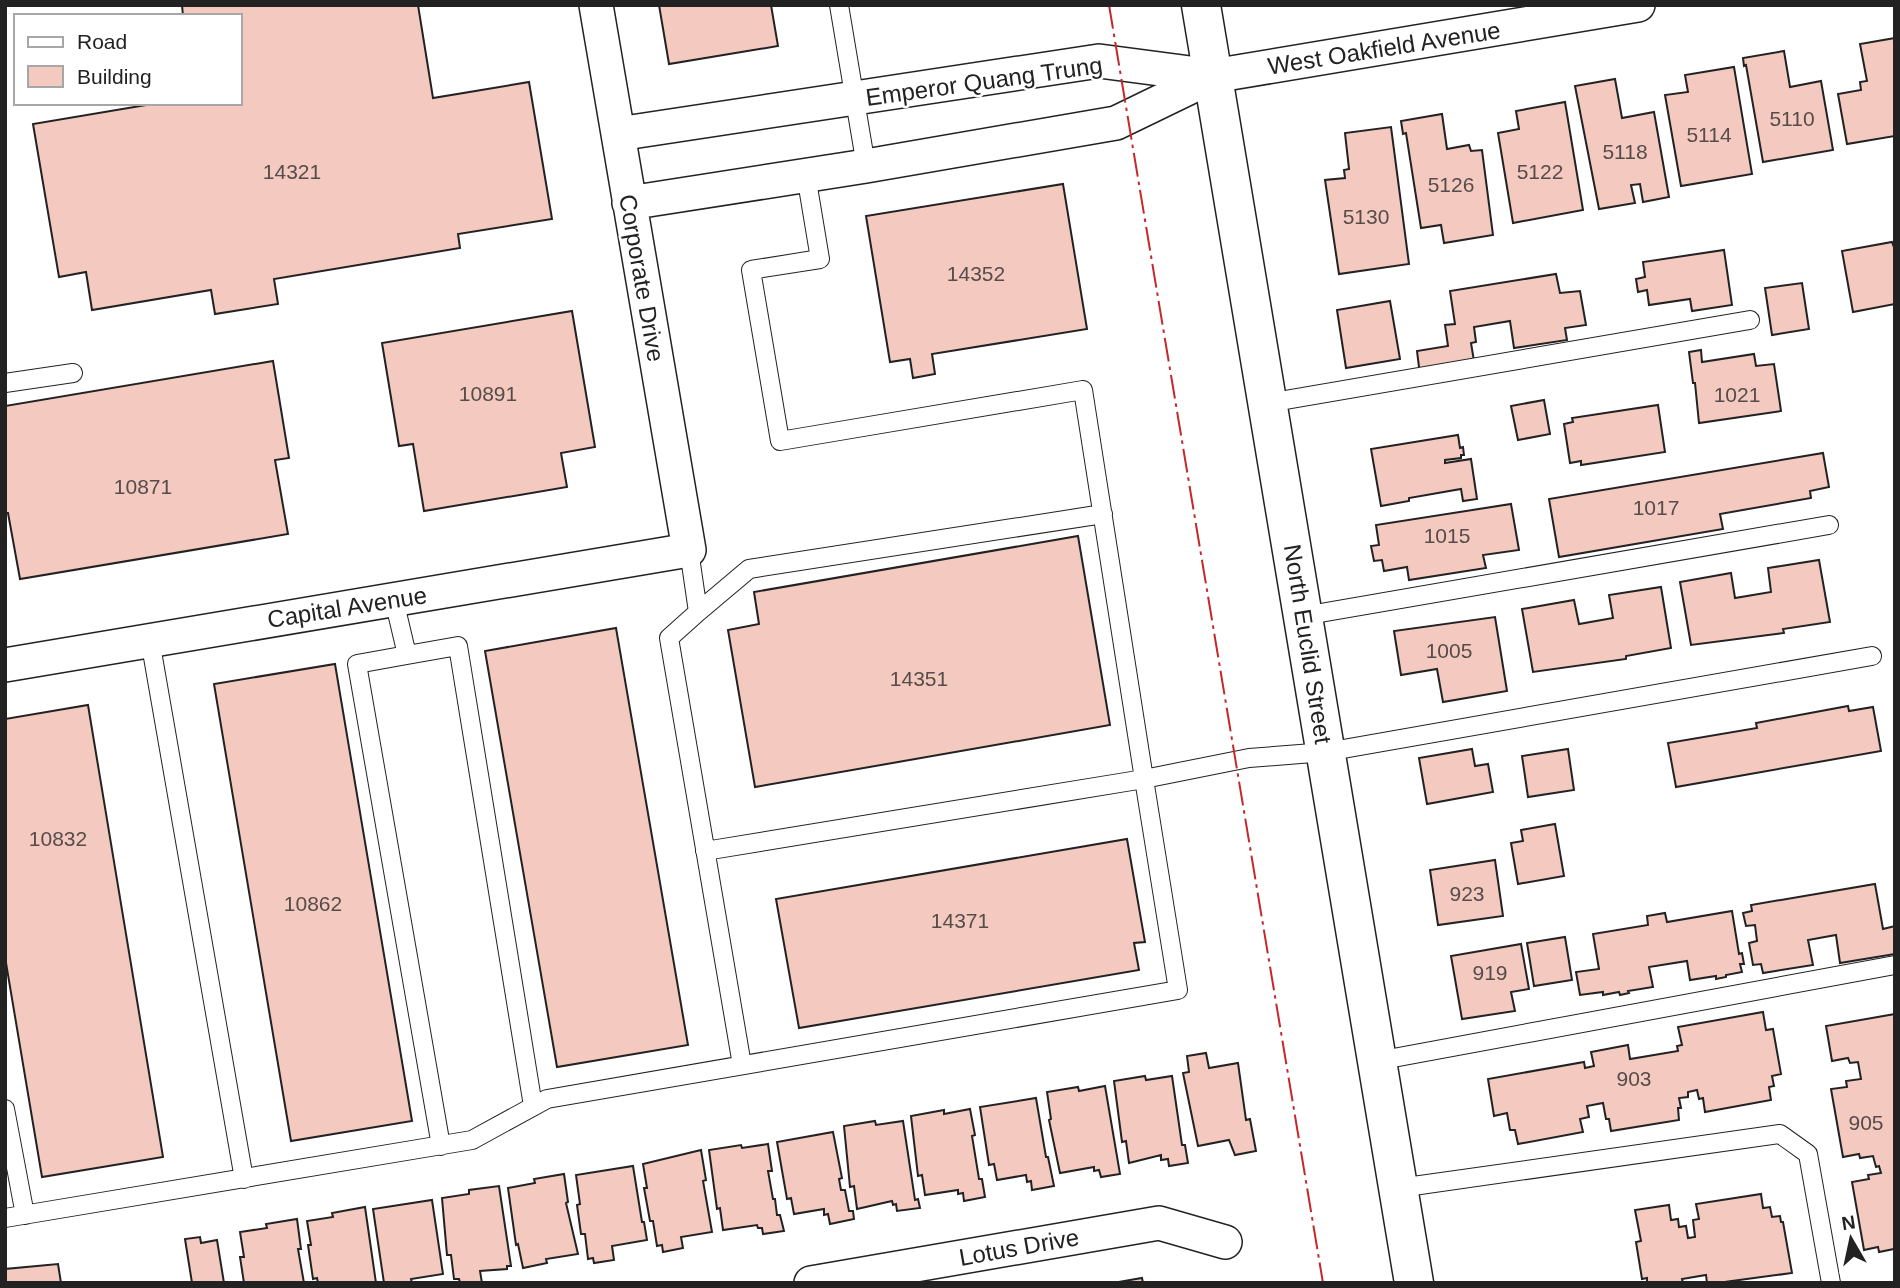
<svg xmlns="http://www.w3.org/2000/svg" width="1900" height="1288" viewBox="0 0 1900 1288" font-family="Arial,sans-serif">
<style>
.building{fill:#f3c9c0;stroke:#222;stroke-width:2}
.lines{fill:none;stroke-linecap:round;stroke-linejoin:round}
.service-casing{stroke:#222;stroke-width:20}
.minor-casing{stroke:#222;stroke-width:36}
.primary-casing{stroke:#222;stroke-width:41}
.service{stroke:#fff;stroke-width:18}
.minor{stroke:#fff;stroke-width:33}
.primary{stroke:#fff;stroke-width:38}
.power{stroke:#c62828;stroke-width:2;stroke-dasharray:24 5 3.5 5;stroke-linecap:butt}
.labels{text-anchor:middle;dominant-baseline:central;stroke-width:5;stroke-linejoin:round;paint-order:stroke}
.number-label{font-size:21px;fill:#564c4a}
.street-label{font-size:24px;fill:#222;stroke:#fff}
</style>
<rect width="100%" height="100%" fill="#fff"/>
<!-- building -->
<path class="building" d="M182,5H418L433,98L529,82L552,219L458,234L460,248L274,279L278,304L215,314L211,290L92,310L86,272L59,277L33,124L158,103H240V16H183Z
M659,5H771L778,46L669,64Z
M1895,38V136L1847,144L1838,94L1861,90L1860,82L1867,81L1860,44Z
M1784,51L1790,87L1821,81L1833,150L1763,162L1746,65L1744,66L1743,58Z
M1734,67L1752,174L1681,186L1665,95L1688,92L1685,75Z
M1615,79L1622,118L1654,112L1669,197L1643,202L1640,184L1631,185L1635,203L1599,209L1575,86Z
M1565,102L1583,210L1513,223L1498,133L1519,129L1516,111Z
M1442,114L1447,149L1469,145L1471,151L1482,150L1493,235L1444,243L1441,225L1421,228L1406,133L1403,134L1401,121Z
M1391,127L1409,264L1339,274L1325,180L1345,178L1344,170L1349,169L1345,133Z
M1063,184L1087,329L932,354L935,374L913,378L910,359L890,362L866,216Z
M1892,242L1895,250V304L1853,312L1842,251Z
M1724,250L1732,305L1692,311L1690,299L1649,305L1647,290L1638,292L1636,279L1645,277L1643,262Z
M1556,274L1560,293L1580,291L1586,325L1565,328L1567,340L1514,348L1510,321L1474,327L1476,342L1471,343L1475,367L1420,375L1417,351L1448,346L1445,325L1455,324L1450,291Z
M1802,283L1809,329L1772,335L1765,288Z
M1390,301L1400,359L1346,368L1337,310Z
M572,311L595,447L561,453L567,487L424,511L413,444L399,446L382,343Z
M1701,350L1702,362L1754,354L1756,366L1774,364L1781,411L1699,423L1695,383H1693L1689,352Z
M273,361L289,458L275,460L288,534L20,579L8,513H5V406Z
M1544,400L1550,434L1518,440L1511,406Z
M1658,405L1665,452L1581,465V461L1570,463L1564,424L1573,422L1572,418Z
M1458,435L1460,448L1463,447L1464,455H1461V458L1445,460V463L1471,459L1477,499L1463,501L1461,489L1409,498V501L1381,506L1371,449Z
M1823,453L1829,487L1810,491L1811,498L1720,514L1723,529L1559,557L1549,499Z
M1511,504L1519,550L1483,555L1486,568L1409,580L1407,567L1384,571L1382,560L1374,561L1371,546L1379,545L1376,525Z
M1078,536L1110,725L755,787L728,630L759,624L754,592Z
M1819,560L1830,622L1783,629L1784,633L1691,645L1680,582L1731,573L1735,598L1771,592L1768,568Z
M1661,587L1671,648L1626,656V659L1533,672L1522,609L1574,600L1579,624L1613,618L1609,595Z
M1495,617L1507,691L1443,702L1437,669L1401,675L1394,631Z
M616,628L688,1045L557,1067L485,651Z
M335,664L412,1121L291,1141L214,684Z
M88,705L163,1157L42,1177L5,957V719Z
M1848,706L1849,711L1873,707L1881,751L1676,787L1668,743L1757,728L1756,723Z
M1472,749L1475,766L1488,764L1493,792L1427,804L1419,758Z
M1568,749L1574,790L1528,797L1522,756Z
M1555,824L1564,876L1518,884L1511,843L1523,841L1521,830Z
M1127,839L1145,942L1134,943L1139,970L799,1028L776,899Z
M1495,860L1503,916L1438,925L1430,870Z
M1875,884L1883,929L1895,926V954L1840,963L1836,935L1808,940L1813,965L1763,973L1761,964L1753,965L1749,943L1757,941L1755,925L1746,926L1743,913L1752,911L1751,905Z
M1732,911L1739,954L1742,953L1744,964H1740L1742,972L1726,975V977L1716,979V976L1690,980L1687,961L1649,967L1653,987L1628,991L1629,993L1620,995L1619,992L1603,995V992L1580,995L1576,972L1599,969L1593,934L1648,925L1647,916L1665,913L1667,922Z
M1565,937L1572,980L1534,986L1527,943Z
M1521,944L1529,989L1511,992L1515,1011L1462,1019L1451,956Z
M1763,1012L1766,1030L1773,1029L1781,1074L1772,1076L1774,1086L1769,1087L1771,1100L1705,1112L1703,1098L1699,1099L1697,1090L1688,1092V1097L1679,1098L1681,1108H1678L1679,1120L1611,1131L1609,1119H1606L1603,1103L1587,1106L1589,1117L1580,1119L1583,1132L1518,1144L1515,1130H1510L1507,1113L1494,1116L1488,1079L1584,1062L1585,1068L1594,1066L1591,1052L1628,1045L1630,1059L1678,1051L1677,1046L1682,1045L1678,1027Z
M1895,1014V1253L1894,1249L1879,1252L1878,1247L1864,1250L1852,1182L1869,1179L1868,1175L1881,1173L1879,1166L1876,1167L1873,1156L1860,1158L1859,1154L1843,1157L1831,1089L1847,1087L1846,1081L1861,1079L1858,1062L1850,1063L1848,1058L1832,1061L1826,1026Z
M1206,1053L1209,1068L1238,1063L1246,1120L1250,1119L1256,1151L1235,1155L1229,1140L1198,1146L1183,1073L1189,1072L1187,1056Z
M1145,1076L1146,1080L1172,1076L1182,1145H1185L1188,1163L1169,1166L1168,1159L1161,1160V1155L1129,1163L1126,1141L1122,1142L1114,1081Z
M1105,1086L1120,1174L1101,1177L1099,1170L1094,1171V1167L1060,1173L1049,1120L1051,1119L1047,1092L1078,1087L1079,1091Z
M1036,1098L1046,1157H1048L1054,1186L1032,1190L1031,1181L1027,1182L1026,1175L997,1180L994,1164L989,1165L980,1107Z
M970,1109L975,1135L972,1136L979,1179H982L985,1197L964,1201L963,1193L958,1194V1190L925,1195L922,1175L918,1176L911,1116L944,1110V1114Z
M875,1121L876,1125L903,1121L915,1200L918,1199L920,1208L897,1211L896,1204L893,1205L892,1201L857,1209L854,1186L850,1187L844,1126Z
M833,1132L842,1178L839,1179L841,1190H845L849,1211H853L854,1219L830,1224L828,1214L824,1215V1209L794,1214L791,1198L787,1199L777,1142Z
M768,1144L772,1171H768L773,1199H775L777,1215H780L784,1231L763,1234L762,1228H758L757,1225L723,1230L720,1208L717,1209L709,1150L741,1145L742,1148Z
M701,1150L706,1180L703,1181L712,1232L681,1237L683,1248L663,1252L662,1245L657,1246L653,1221H650L644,1188H647L643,1164Z
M633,1166L642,1222H644L647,1240L612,1246L614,1260L594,1263L593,1258L588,1259L585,1234H581L577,1205L580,1204L576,1175Z
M564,1174L568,1202L566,1203L578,1254L546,1259L547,1263L523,1268L518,1244L516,1245L508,1188L535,1183L534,1179Z
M499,1186L511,1266H507V1269L480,1271L482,1283H460L459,1279H454L451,1255H447L442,1198L469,1194V1190Z
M1761,1194L1763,1208L1770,1207L1772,1217L1780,1216L1781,1222H1783L1792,1273L1717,1283H1707L1706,1275L1682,1279L1683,1283H1647V1278L1642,1279L1636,1242L1641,1241L1635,1210L1669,1205L1671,1220L1678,1219L1679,1227L1686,1226L1688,1238L1695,1237L1693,1220L1699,1219L1696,1204Z
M432,1200L443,1274L411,1279L412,1283H384L373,1209Z
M365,1207L376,1283H318L317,1278L313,1279L308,1245H311L307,1221L333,1217L332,1213Z
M297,1219L301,1249H298L304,1283H244L240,1257H244L240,1232L267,1228L266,1224Z
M200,1237L201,1243L217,1240L224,1283H192L185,1239Z
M58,1264L61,1283H5V1269Z
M1142,1278L1143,1283H1118V1282Z"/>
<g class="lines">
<!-- service casing -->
<g class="service-casing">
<path id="service" d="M839,5L866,166
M5,383L73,373
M1268,403L1750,320
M689,550L698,612L749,569L1103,514
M394,600L407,655L357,664L441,1146
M698,612L669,638L742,1065
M1303,616L1829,525
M150,640L244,1179
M407,655L458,646L533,1106
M705,851L1144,779L1083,390L780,441L751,270L820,259L806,175
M1377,1061L1895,965
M5,1109L25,1215
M1399,1188L1780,1134L1808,1154L1831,1283
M5,1218L472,1140L547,1099L1178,990L1144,779L1249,758L1326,752L1872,656"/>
</g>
<!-- minor casing -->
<g class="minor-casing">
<path id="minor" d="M618,134L1099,61L1213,76
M629,203L866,166L1116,123L1213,76L1638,5
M5,665L689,550L596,5
M811,1283L1159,1223L1225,1242"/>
</g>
<!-- primary casing -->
<g class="primary-casing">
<path id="primary" d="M1201,5L1414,1283"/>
</g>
<!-- service -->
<use href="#service" class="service"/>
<!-- minor -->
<use href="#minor" class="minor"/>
<!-- primary -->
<use href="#primary" class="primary"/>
<!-- power -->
<path class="power" d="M1109,5L1323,1283"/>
</g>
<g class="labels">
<!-- number labels -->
<g class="number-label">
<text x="1792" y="118">5110</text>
<text x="1709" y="134">5114</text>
<text x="1625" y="151">5118</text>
<text x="292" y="171">14321</text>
<text x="1540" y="171">5122</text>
<text x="1451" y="184">5126</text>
<text x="1366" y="216">5130</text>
<text x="976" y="273">14352</text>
<text x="488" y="393">10891</text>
<text x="1737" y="394">1021</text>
<text x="143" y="486">10871</text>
<text x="1656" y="507">1017</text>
<text x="1447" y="535">1015</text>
<text x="1449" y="650">1005</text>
<text x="919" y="678">14351</text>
<text x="58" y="838">10832</text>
<text x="1467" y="893">923</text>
<text x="313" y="903">10862</text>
<text x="960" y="920">14371</text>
<text x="1490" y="972">919</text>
<text x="1634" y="1078">903</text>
<text x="1866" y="1122">905</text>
</g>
<!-- street labels -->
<g class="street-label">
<text transform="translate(1384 48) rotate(-9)">West Oakfield Avenue</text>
<text transform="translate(984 81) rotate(-8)">Emperor Quang Trung</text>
<text transform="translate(642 278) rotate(80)">Corporate Drive</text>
<text transform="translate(347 607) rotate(-9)">Capital Avenue</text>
<text transform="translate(1308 644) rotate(81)">North Euclid Street</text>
<text transform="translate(1019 1247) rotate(-10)">Lotus Drive</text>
</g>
</g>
<!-- border -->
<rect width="1900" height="1288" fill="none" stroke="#222222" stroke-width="14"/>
<!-- legend -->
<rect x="14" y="14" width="228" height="91" fill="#ffffff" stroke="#a7a7a7" stroke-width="2"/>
<rect x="28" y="37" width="35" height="10" fill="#ffffff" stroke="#a7a7a7" stroke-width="2"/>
<text x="77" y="49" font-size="21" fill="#222222">Road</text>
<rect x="28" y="66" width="35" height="21" fill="#f3c9c0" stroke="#a7a7a7" stroke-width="2"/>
<text x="77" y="84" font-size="21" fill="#222222">Building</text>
<!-- north arrow -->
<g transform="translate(1851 1239) rotate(351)" stroke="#ffffff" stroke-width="5" paint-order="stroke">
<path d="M0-5L12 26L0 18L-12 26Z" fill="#222222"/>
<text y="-10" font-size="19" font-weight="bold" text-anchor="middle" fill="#222222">N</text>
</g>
</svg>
